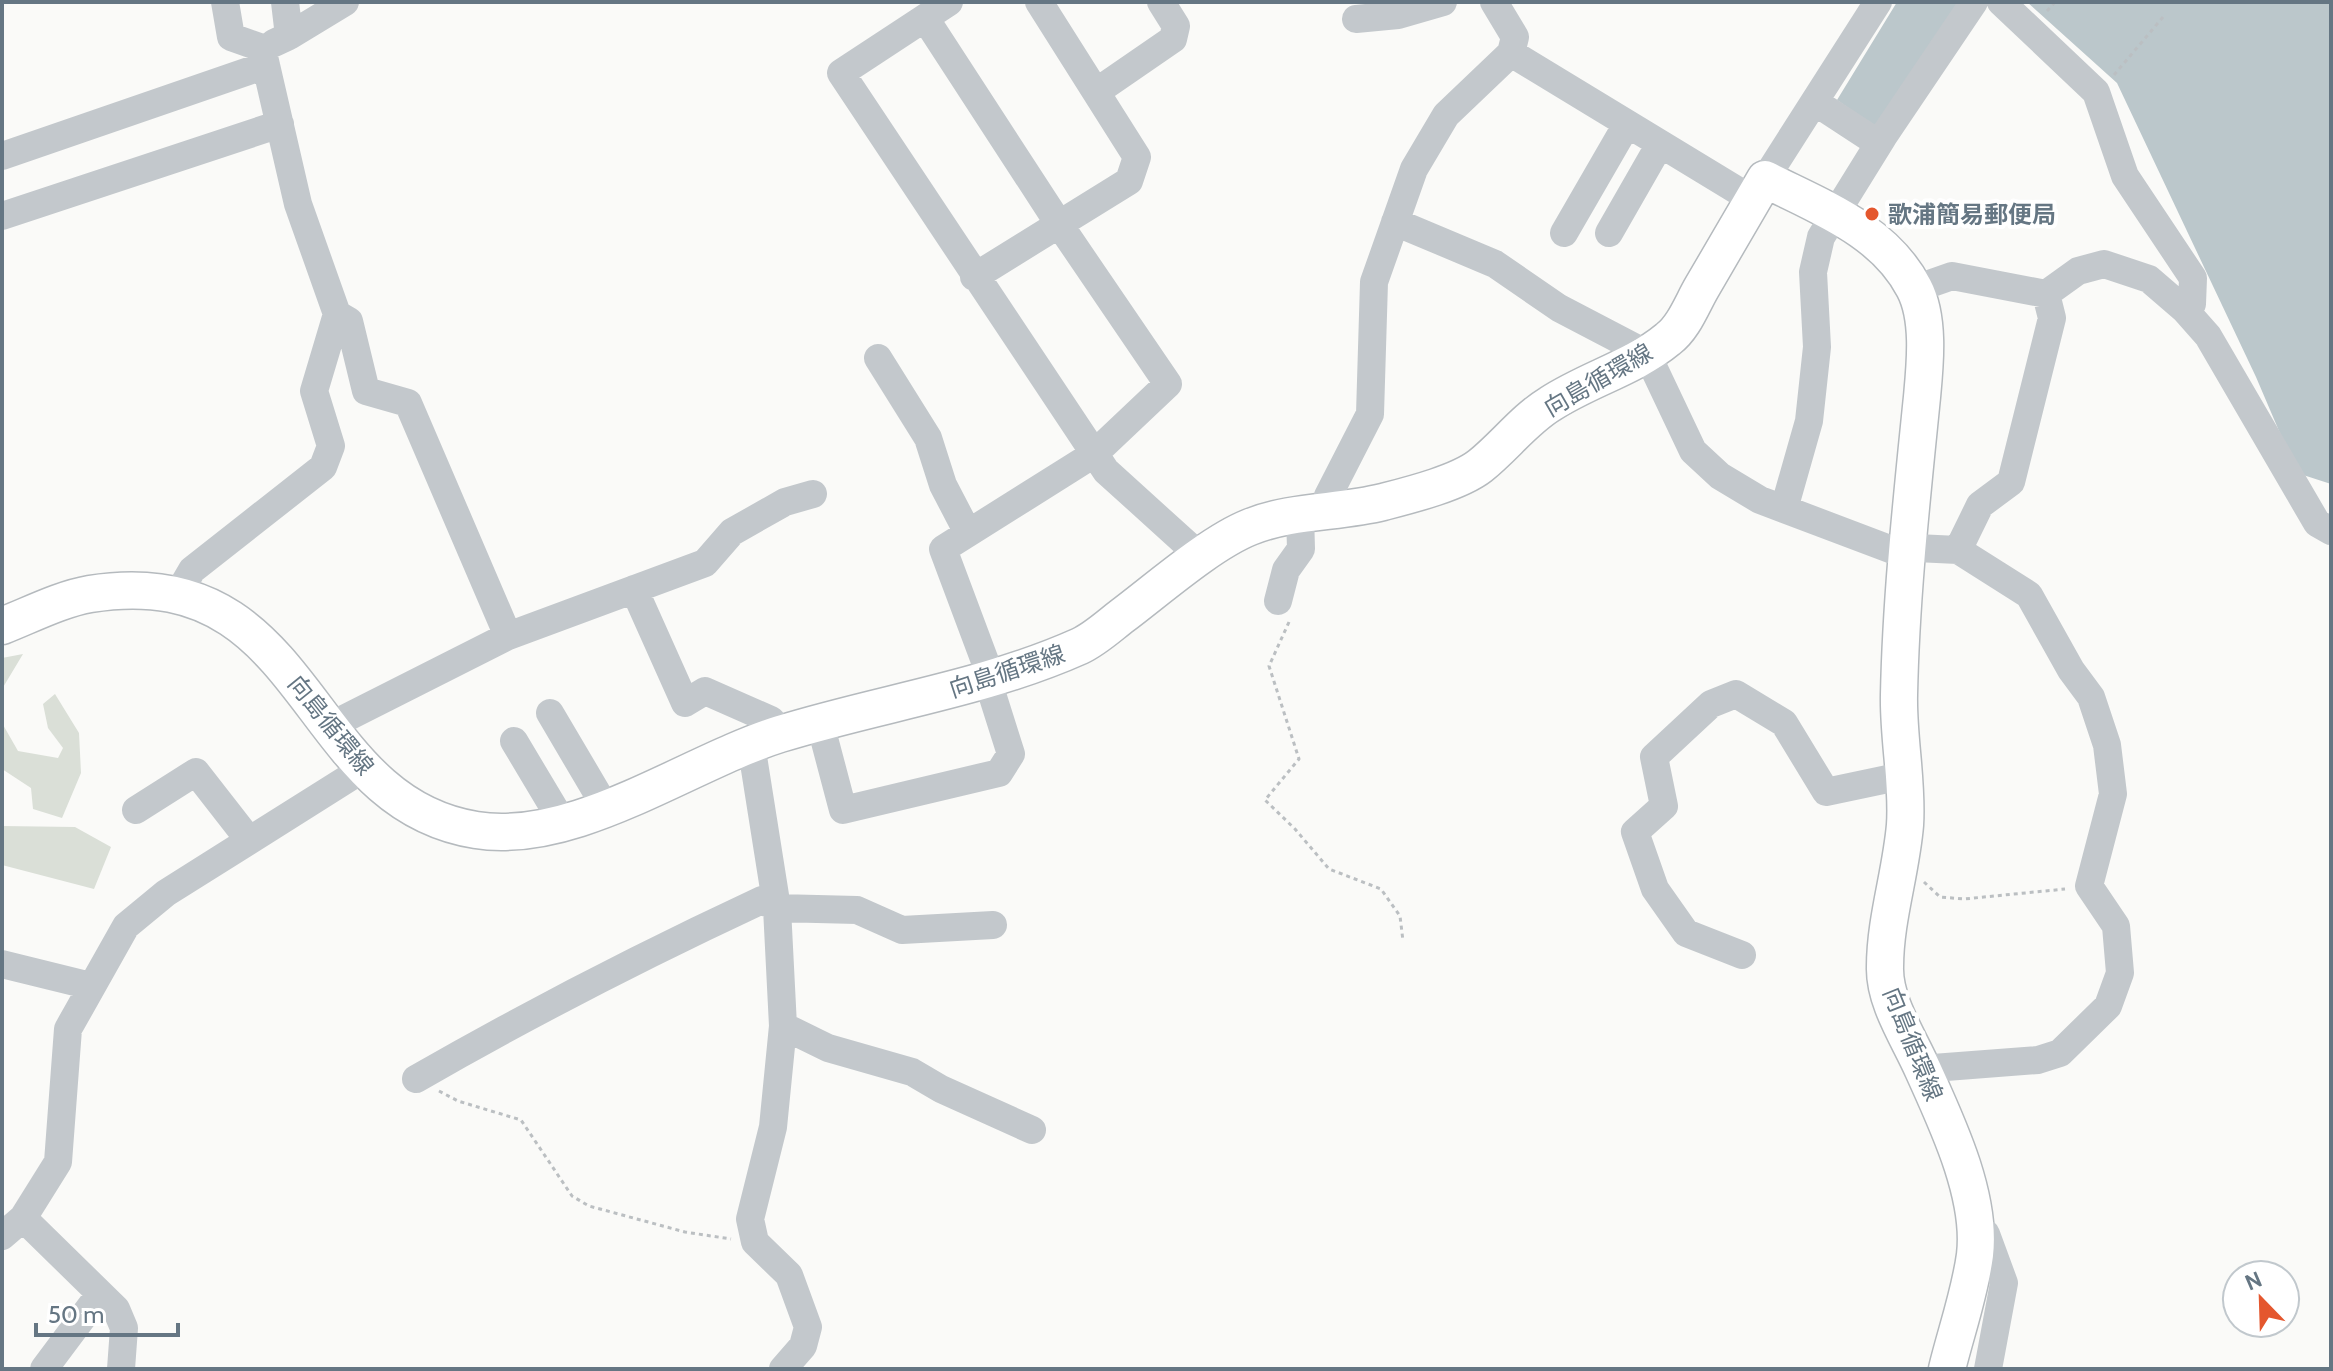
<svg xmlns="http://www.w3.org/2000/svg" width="2333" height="1371" viewBox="0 0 2333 1371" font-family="Cabin,'Noto Sans JP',sans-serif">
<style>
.green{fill:#dadfd7}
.water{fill:#bbc7cb}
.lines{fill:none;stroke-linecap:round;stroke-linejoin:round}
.major-casing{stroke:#b5babe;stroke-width:39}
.path{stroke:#bbbfc2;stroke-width:3;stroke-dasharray:4 4;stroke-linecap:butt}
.minor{stroke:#c3c8cc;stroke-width:28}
.major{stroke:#fff;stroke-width:36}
.poi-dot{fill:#e4572e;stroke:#fff;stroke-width:3}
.labels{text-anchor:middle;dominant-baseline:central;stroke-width:8;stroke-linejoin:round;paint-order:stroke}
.poi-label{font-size:24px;font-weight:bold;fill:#657683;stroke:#fff;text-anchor:start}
.street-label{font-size:24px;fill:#657683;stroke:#fff}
</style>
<rect width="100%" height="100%" fill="#fafaf8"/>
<!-- green -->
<path class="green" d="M23,654L2,689V658Z
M55,694L79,733L81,773L62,818L33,809L31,788L2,769V723L18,751L58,758L63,748L48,728L43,704Z
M2,826L75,827L111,847L94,889L2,865Z"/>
<!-- water -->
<path class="water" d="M1897,2H1965L1880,130L1837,100Z
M2027,2H2331V484L2297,473L2256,377L2117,83Z"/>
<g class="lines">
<!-- major casing -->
<g class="major-casing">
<path id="major" d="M2,626C30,615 61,599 90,594C313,558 299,802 476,830C575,846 687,763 780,734C880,703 984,689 1080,646C1095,639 1109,626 1122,616C1158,589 1210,543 1250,527C1292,510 1339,513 1383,502C1410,495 1458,483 1480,466C1504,447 1524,420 1550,404C1588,379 1633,368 1668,339C1684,327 1692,304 1702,287C1723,251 1744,215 1765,179C1820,207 1884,230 1914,288C1930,318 1925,365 1922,397C1912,496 1901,596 1899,695C1898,738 1908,783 1905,825C1901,873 1885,919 1885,967C1884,1002 1909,1038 1923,1070C1947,1123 1982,1196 1975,1255C1970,1293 1956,1332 1947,1369"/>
</g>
<!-- path -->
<path class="path" d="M2047,11L2055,2
M2114,75L2163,17
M1289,622L1269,666L1299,759L1265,800L1295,829L1329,869L1381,889L1400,916L1403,941
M1924,882L1940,897L1964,899L2065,889
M439,1091L458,1101L521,1120L572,1196L589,1206L685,1232L731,1239"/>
<!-- minor -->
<path class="minor" d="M949,2L841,73L1106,471L1201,557
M2001,2L2096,92L2125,176L2193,278L2192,304L2185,310
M1356,19L1398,15L1443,2
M289,36L345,2
M274,43L289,36L285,2
M1511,53L1753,200
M1096,92L1173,39L1176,26L1161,2
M1815,102L1870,138L1883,137L1974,2
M2,156L266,65
M1765,179L1878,2
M2,216L280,124
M1395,222L1495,264L1559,308L1647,354L1693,451L1720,476L1760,500L1895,551L1916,548L1958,550L2029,595L2071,670L2091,697L2107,745L2113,794L2089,886L2116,926L2120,973L2108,1006L2060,1053L2038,1060L1933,1068L1924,1073
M1564,233L1627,124
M1609,233L1660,144
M974,277L1129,181L1137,157L1039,2
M1915,289L1952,276L2046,294L2078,271L2104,264L2149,279L2185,310L2208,336L2317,523L2331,531
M337,314L349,321L366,391L408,403L508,636
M878,358L928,438L943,485L968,533
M1784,509L1809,421L1817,347L1813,272L1821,237L1883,137
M1326,512L1328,496L1370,414L1374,282L1414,169L1446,115L1511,53L1515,37L1494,2
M1958,550L1980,505L2011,482L2052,318L2046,294
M634,589L685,703L705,691L771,720L781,734
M178,594L192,570L323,467L331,446L314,391L337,314L298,204L262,48L231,37L225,2
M1278,601L1286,570L1301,549L1300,514
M550,713L606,808
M820,723L843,810L999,773L1011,754L992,694V680L943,549L1094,454L1168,384L1059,224L925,18
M330,726L508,636L705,563L732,532L785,502L813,494
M514,741L563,823
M751,744L777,908L783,1026L773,1127L750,1219L755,1242L789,1275L808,1327L803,1346L783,1369
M136,810L196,772L249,840
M1742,955L1686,933L1655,889L1635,832L1664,806L1654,757L1711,704L1736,694L1784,723L1826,792L1902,776
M2,964L91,986
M783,1026L828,1048L912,1072L941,1089L1032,1130
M416,1079C529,1014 644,955 762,900L777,908L857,910L902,930L993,925
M23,1218L116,1309L124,1328L121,1369
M1975,1233L1986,1234L2004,1283L1988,1369
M2,1236L23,1218L58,1162L68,1029L126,926L166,893L363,769
M44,1369L100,1294"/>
<!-- major -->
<use href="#major" class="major"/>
</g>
<!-- markers -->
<circle class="poi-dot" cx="1872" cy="214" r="8"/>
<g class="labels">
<!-- poi labels -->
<g class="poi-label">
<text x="1888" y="214">歌浦簡易郵便局</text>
</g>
<!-- street labels -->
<g class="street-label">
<text transform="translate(1598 380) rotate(-30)">向島循環線</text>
<text transform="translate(1007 671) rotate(-18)">向島循環線</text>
<text transform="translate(331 725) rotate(51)">向島循環線</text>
<text transform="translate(1913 1044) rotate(68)">向島循環線</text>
</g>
</g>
<!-- border -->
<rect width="2333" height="1371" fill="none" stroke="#657683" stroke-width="8"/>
<!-- north arrow -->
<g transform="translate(2261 1299) rotate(337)"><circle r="38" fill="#ffffff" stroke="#c1c8cd" stroke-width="2"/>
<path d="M0-6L14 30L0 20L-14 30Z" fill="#e4572e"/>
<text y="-12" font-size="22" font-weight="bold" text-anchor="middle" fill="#657683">N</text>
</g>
<!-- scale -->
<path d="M36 1323v12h142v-12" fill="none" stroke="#657683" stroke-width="4"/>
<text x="48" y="1323" font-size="24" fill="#657683" stroke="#ffffff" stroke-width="6" paint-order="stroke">50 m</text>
</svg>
